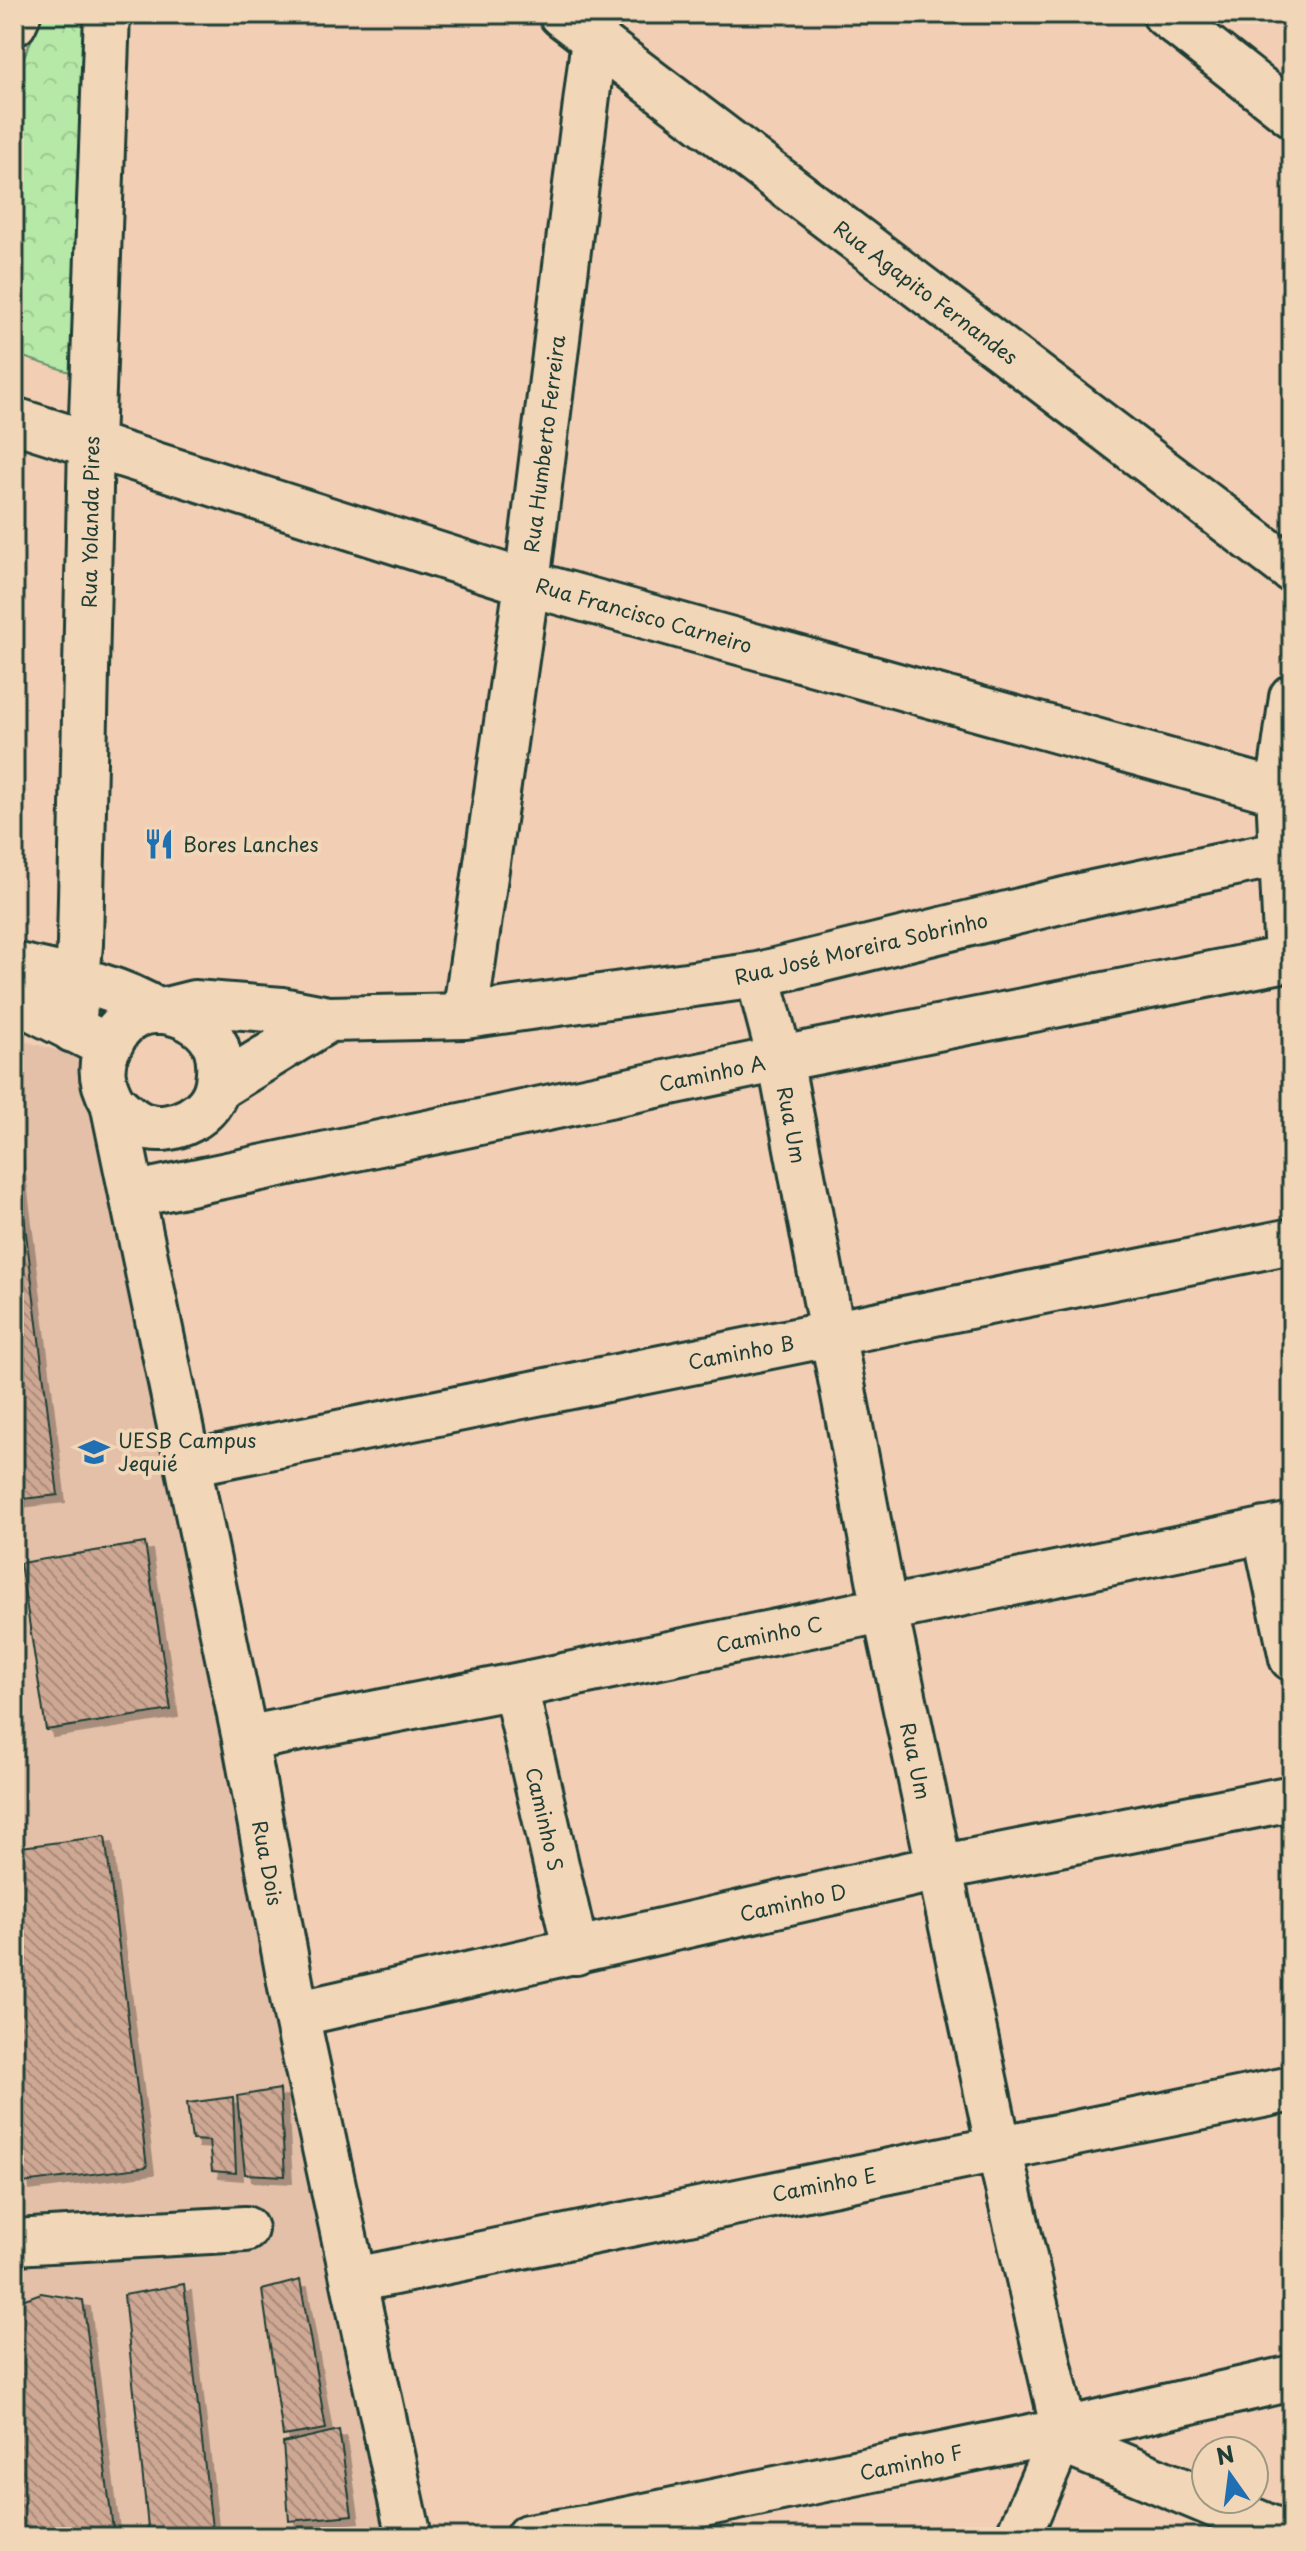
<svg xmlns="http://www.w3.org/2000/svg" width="1306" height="2551" viewBox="0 0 1306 2551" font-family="'Playpen Sans',sans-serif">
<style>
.built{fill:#e4c0a8}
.forest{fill:url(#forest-crowns);stroke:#6a926e;stroke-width:2}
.building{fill:url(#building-back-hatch);stroke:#1f3d34;stroke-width:2;filter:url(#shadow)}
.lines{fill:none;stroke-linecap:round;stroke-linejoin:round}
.minor-casing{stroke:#1f3d34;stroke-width:50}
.minor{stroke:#f1d6b8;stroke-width:44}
.labels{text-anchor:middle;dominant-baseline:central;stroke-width:8;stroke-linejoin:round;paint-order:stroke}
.street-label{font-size:20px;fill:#1f3d34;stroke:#f1d6b8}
.poi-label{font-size:20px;fill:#1f3d34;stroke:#f1d6b8;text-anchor:start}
</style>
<defs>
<pattern id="forest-crowns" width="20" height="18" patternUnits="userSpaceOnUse" patternTransform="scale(2)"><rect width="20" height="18" fill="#b6e8a8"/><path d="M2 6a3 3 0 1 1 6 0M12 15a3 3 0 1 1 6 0" fill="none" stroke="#9cc891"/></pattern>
<pattern id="building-back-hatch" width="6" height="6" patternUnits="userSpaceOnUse" patternTransform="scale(2)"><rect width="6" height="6" fill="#cfa894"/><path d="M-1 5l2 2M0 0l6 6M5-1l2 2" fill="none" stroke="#a78a7a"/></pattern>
<filter id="shadow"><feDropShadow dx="7" dy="7" stdDeviation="0" flood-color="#0004"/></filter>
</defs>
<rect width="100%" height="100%" fill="#f2cfb4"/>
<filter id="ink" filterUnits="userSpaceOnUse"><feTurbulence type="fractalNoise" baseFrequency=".0125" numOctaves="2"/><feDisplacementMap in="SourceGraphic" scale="16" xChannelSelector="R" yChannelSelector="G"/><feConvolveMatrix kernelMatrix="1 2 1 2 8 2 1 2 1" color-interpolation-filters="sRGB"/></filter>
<g filter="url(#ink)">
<!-- built -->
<path class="built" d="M14,1038L98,1062L395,2537H14Z"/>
<!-- forest -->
<path class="forest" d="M43,14H99L82,376L14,354V79Z"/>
<!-- building -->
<path class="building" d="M14,1151H16L58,1495L14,1500Z
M145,1543L171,1710L46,1730L20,1563Z
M105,1836L147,2167L23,2183L14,2114V1848Z
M280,2089L285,2176L245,2174L237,2096Z
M233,2097L236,2173L212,2171L209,2141L192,2140L187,2103Z
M300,2280L326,2429L283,2436L262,2290Z
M184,2284L213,2537H149L124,2295Z
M41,2293L83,2300L114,2537H20L14,2485V2303Z
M339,2430L352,2515L289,2521L283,2443Z"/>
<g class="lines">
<!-- minor casing -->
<g class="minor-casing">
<path id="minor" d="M561,14L1292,570
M1165,14L1292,114
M14,23L18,14
M14,420L527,583L1279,792
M1287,959L1279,792L1292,697
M14,965C61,976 115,985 157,1011
M758,975L780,1059L885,1610L999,2149L1064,2430L1018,2537
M14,999L97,1041
M166,1010L194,1003L282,1010L329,1019L465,1016L758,975L1093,893L1292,851
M465,1016L527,583L597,14
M73,1030L80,944L91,443L107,14
M217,1088L329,1019
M113,1103C122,1112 130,1120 142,1125C172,1136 214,1115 218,1082C220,1070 220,1058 216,1046C200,1011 144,996 118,1030C115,1034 112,1041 109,1046C98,1065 102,1084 113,1103L245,1739L296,2014L409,2537
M132,1195L780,1059L1292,958
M189,1463L1292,1241
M1265,1530L1292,1658
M515,1686L576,1952
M245,1739L515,1686L1292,1525
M296,2014L938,1868L1292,1798
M14,2242L245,2229
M355,2280L1292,2089
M1060,2440L1292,2537
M528,2537L591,2527L1064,2430L1292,2378"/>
</g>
<!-- minor -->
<use href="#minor" class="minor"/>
</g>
</g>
<!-- icons -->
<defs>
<g id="restaurant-bare" transform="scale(2.4)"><path d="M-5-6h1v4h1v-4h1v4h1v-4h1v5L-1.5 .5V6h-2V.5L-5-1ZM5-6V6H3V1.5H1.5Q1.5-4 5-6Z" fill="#1f6fb2" stroke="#f1d6b8" stroke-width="2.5" paint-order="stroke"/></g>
<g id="university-bare" transform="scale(2.4)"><path d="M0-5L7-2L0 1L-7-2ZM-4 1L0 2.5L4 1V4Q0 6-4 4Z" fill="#1f6fb2" stroke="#f1d6b8" stroke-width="2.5" paint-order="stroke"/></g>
</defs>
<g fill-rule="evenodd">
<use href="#restaurant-bare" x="159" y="844"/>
<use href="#university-bare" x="94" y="1452"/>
</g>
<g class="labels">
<!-- street labels -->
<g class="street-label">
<text transform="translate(926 292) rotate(37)">Rua Agapito Fernandes</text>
<text transform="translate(544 444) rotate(-83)">Rua Humberto Ferreira</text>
<text transform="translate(90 522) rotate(-89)">Rua Yolanda Pires</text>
<text transform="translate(644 615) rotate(16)">Rua Francisco Carneiro</text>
<text transform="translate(861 948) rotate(-13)">Rua José Moreira Sobrinho</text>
<text transform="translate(712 1073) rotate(-12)">Caminho A</text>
<text transform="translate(792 1125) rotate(79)">Rua Um</text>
<text transform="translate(741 1352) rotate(-11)">Caminho B</text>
<text transform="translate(769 1634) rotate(-12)">Caminho C</text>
<text transform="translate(916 1761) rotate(78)">Rua Um</text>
<text transform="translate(545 1819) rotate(77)">Caminho S</text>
<text transform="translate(268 1863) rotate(79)">Rua Dois</text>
<text transform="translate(793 1902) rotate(-13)">Caminho D</text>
<text transform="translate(824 2184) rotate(-11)">Caminho E</text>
<text transform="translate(911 2462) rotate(-12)">Caminho F</text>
</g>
<!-- poi labels -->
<g class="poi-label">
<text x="183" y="844">Bores Lanches</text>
<text x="118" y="1440">UESB Campus<tspan x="118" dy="23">Jequié</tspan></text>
</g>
</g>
<!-- margin -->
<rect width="1306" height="2551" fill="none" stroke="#f1d6b8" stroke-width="48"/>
<rect x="24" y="24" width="1258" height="2503" fill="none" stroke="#1f3d34" stroke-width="3" filter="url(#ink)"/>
<!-- north arrow -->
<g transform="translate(1230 2475) rotate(346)"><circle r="38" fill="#f1d6b8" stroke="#9d9983" stroke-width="2"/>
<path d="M0-6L14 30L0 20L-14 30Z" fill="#1f6fb2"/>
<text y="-12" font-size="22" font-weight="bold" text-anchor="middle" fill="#1f3d34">N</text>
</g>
</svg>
